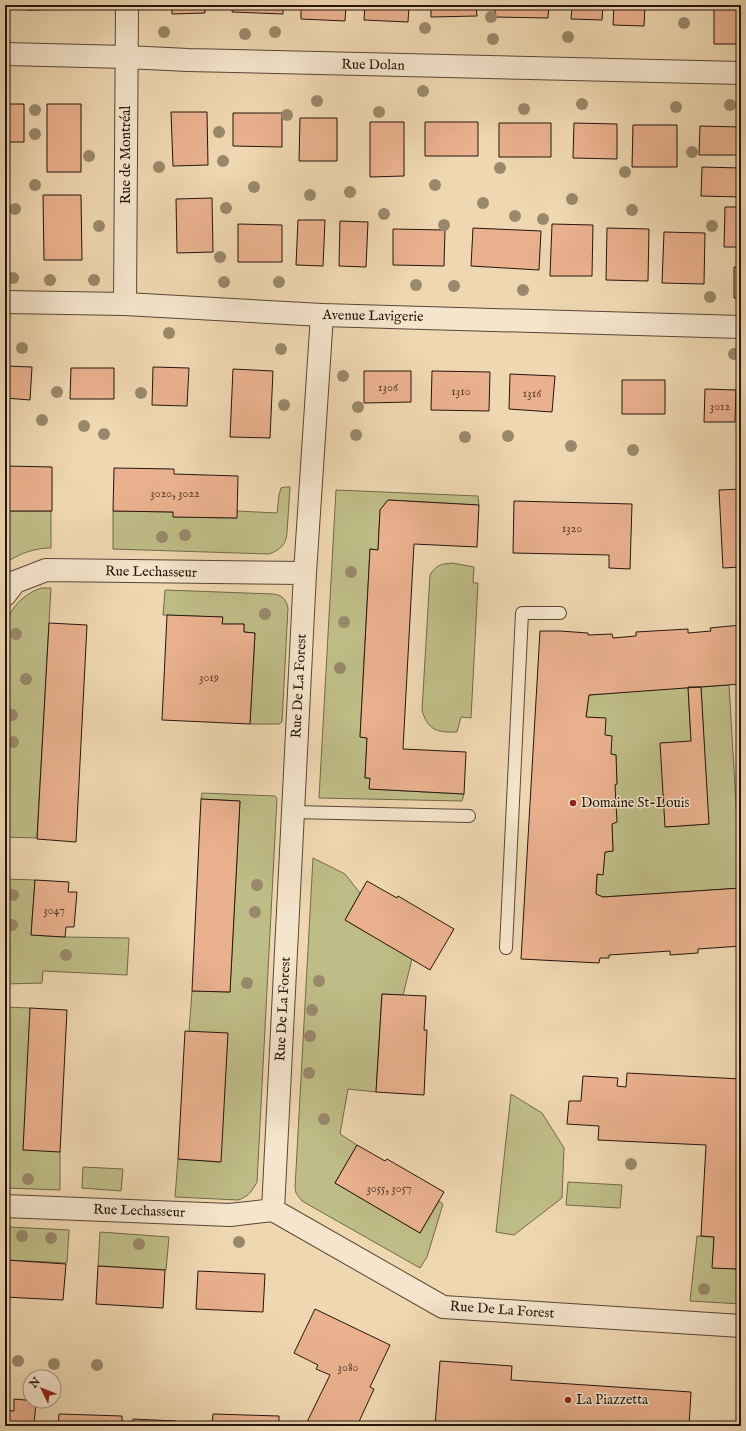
<svg xmlns="http://www.w3.org/2000/svg" width="746" height="1431" viewBox="0 0 746 1431" font-family="'IM FELL English',serif">
<style>
.green{fill:#bfbd87;stroke:#72694a}
.building{fill:#eab18e;stroke:#25150e}
.lines{fill:none;stroke-linecap:round;stroke-linejoin:round}
.service-casing{stroke:#584637;stroke-width:14}
.minor-casing{stroke:#584637;stroke-width:24}
.tertiary-casing{stroke:#584637;stroke-width:24}
.service{stroke:#f5e5cc;stroke-width:12}
.minor{stroke:#f5e5cc;stroke-width:22}
.tertiary{stroke:#f5e5cc;stroke-width:22}
.tree{fill:#99886b}
.poi-dot{fill:#8f2418;stroke:#f5e5cc;stroke-width:1.5}
.labels{text-anchor:middle;dominant-baseline:central;stroke-width:3;stroke-linejoin:round;paint-order:stroke}
.number-label{font-size:12px;fill:#563c2e}
.street-label{font-size:14px;fill:#25150e;stroke:#f5e5cc}
.poi-label{font-size:14px;fill:#25150e;stroke:#f5e5cc;text-anchor:start}
</style>
<rect width="100%" height="100%" fill="#efd7b1"/>
<filter id="stains"><feTurbulence type="fractalNoise" baseFrequency=".005" numOctaves="4"/><feColorMatrix values="0 0 0 0 .2 0 0 0 0 .09 0 0 0 0 .02 0 0 0 .5 -.17"/></filter>
<radialGradient id="worn" r=".72"><stop offset=".6" stop-color="#630" stop-opacity="0"/><stop offset="1" stop-color="#630" stop-opacity=".3"/></radialGradient>
<!-- green -->
<path class="green" d="M285,487H290L287,533C286,545 280,550 269,554L113,549V511L173,512L174,517L236,518L237,511L277,513L279,495L281,488Z
M336,490L478,496L479,505L388,500L380,510L378,550L370,549L360,737L367,738L365,778H370V789L464,794L462,801L319,798Z
M5,511H51V548C35,548 22,553 8,561L5,559Z
M452,563L474,567L473,583H478L471,718L461,717L457,732C438,733 427,730 422,710L430,575C436,565 441,564 452,563Z
M41,588H51L37,838L5,837V684L9,616C15,603 27,593 41,588Z
M165,590L273,594C282,595 286,599 288,608L282,722L279,724H250L255,633L244,632V624H222V617L163,615Z
M729,685L741,888L603,897L596,894L597,874H603L605,852L613,851L612,824L615,785L617,784L616,755L611,754L605,735L586,717L589,695L688,687L691,741L665,827L708,824L701,687Z
M202,793L275,796L277,798L257,1182C252,1191 248,1197 238,1200L175,1197L178,1159L220,1162L189,1031L192,991L230,992L240,801L201,799Z
M313,858L345,874L360,893L345,920L412,959L403,995L382,994L376,1092L348,1089L340,1134L357,1145L335,1183L420,1233L439,1201L443,1204L427,1257L420,1268L302,1201L296,1193L295,1188Z
M5,879L35,880L31,935L65,937L129,938L127,975L43,971L42,983L5,984Z
M5,1007L30,1008L60,1152V1190L5,1188Z
M511,1094L542,1113L564,1148L562,1198L514,1235L496,1232Z
M83,1167L123,1169L121,1191L82,1188Z
M568,1182L622,1185L620,1208L566,1205Z
M9,1227L69,1230L67,1263L8,1260L6,1254Z
M100,1232L169,1237L166,1270L98,1266Z
M697,1236L714,1237L713,1268L737,1269V1258H741V1304L690,1301Z"/>
<!-- building -->
<path class="building" d="M5,5H21V8L5,7Z
M27,5H78V9L27,10Z
M172,5H205V13L172,14Z
M233,5H283V14L232,12Z
M301,5H346L345,21L301,19Z
M365,5H409L408,22L364,20Z
M431,5H476L477,16L431,17Z
M495,5H549L548,18L495,17Z
M572,5H603L602,20L571,19Z
M614,5H645L644,26L613,25Z
M741,5V44H714V6Z
M5,104H24V142H5Z
M47,104H81V172H47Z
M171,112H207L208,165L173,166Z
M233,113H282V147L233,146Z
M300,118H337V161H299Z
M370,122H404V176L370,177Z
M425,122H478V156H425Z
M499,123H551V157H499Z
M574,123L617,124V159L573,158Z
M633,125H677V167H632Z
M700,126L741,127V155H699Z
M702,167L741,168V197L701,196Z
M43,195H81L82,260H44Z
M212,198L213,252L177,253L176,199Z
M725,207H741V247H724Z
M298,220H325L323,266L296,265Z
M340,221L368,222L366,267L339,266Z
M238,224L282,225V262H238Z
M552,224L593,225L592,276H550Z
M473,228L541,231L539,270L471,266Z
M607,228L649,229L648,281L606,280Z
M393,229L445,230L444,266L393,265Z
M664,232L705,233L704,284L662,283Z
M734,267H741V298H734Z
M5,366L32,367L30,400L5,398Z
M153,367L189,368L187,406L152,405Z
M71,368H114V399H70Z
M233,369L273,371L270,438L230,437Z
M364,371H411V402L364,403Z
M432,371L490,372L489,411L431,410Z
M510,374L555,376L552,412L509,409Z
M622,380H665V414H622Z
M705,389L736,390L735,422H704Z
M5,466L52,467V511H5Z
M114,468L174,469V474L238,476L237,518L173,517V512L113,511Z
M741,489V567L723,568L719,490Z
M388,500L479,505L477,547L414,544L403,749L466,752L464,794L369,789L370,778H365L367,738L360,737L370,549L378,550L380,510Z
M514,501L632,504L630,569L609,568V555L513,553Z
M167,615L223,617L222,624H244V632L255,633L250,724L162,720Z
M49,623L87,625L76,842L37,839Z
M741,625V684L589,695L586,717L606,718L605,735L612,736L611,754L616,755L617,784L615,785L617,822L612,824L613,851L605,852L603,875L597,874L596,894L603,897L741,888V946L698,949V953L670,955V951L609,955V958H600L599,963L521,959L540,631H560L588,633V635L612,634L613,638L636,636V632L688,629V633L711,631L710,628Z
M688,687H701L709,824L665,827L660,743L691,741Z
M201,799L240,801L230,992L192,991Z
M35,880L69,882L68,892H77L74,927H66L65,937L31,935Z
M367,881L397,898L398,896L454,929L430,970L345,920Z
M382,994L426,996L424,1030H427L424,1095L376,1092Z
M30,1008L67,1010L60,1152L23,1150Z
M185,1031L228,1033L221,1162L178,1159Z
M627,1073L741,1079V1258H737V1269L712,1268L714,1237L701,1236L706,1145L598,1140L599,1126L567,1124L569,1101H581L583,1076L618,1078L617,1086L626,1087Z
M357,1145L385,1161L387,1159L444,1192L420,1233L335,1183Z
M6,1260L66,1264L63,1300L5,1297Z
M98,1266L165,1270L163,1308L96,1304Z
M198,1271L265,1274L263,1312L196,1309Z
M315,1309L390,1345L370,1387L374,1389L357,1426H309L306,1424L330,1375L316,1369L318,1365L294,1353Z
M440,1361L512,1366L511,1380L691,1392L689,1426H435Z
M14,1399L36,1401L34,1426H5V1410L14,1411Z
M59,1414L122,1416V1426H58Z
M213,1414L279,1416V1426H212Z
M133,1419L176,1421V1426H132Z"/>
<g class="lines">
<!-- service casing -->
<g class="service-casing">
<path id="service" d="M293,812L469,816
M506,948L522,613H560"/>
</g>
<!-- minor casing -->
<g class="minor-casing">
<path id="minor" d="M5,54L127,57L188,60L741,73
M125,304L127,5
M5,595L15,582L46,570L305,573
M5,1206L230,1215L273,1210
M273,1210L305,573L322,315
M273,1210L443,1307L741,1326"/>
</g>
<!-- tertiary casing -->
<g class="tertiary-casing">
<path id="tertiary" d="M5,302L125,304L322,315L741,327"/>
</g>
<!-- service -->
<use href="#service" class="service"/>
<!-- minor -->
<use href="#minor" class="minor"/>
<!-- tertiary -->
<use href="#tertiary" class="tertiary"/>
</g>
<!-- trees -->
<g class="tree">
<circle cx="491" cy="17" r="6"/>
<circle cx="684" cy="23" r="6"/>
<circle cx="425" cy="28" r="6"/>
<circle cx="164" cy="32" r="6"/>
<circle cx="275" cy="32" r="6"/>
<circle cx="245" cy="34" r="6"/>
<circle cx="568" cy="37" r="6"/>
<circle cx="493" cy="39" r="6"/>
<circle cx="423" cy="91" r="6"/>
<circle cx="317" cy="101" r="6"/>
<circle cx="582" cy="104" r="6"/>
<circle cx="730" cy="105" r="6"/>
<circle cx="676" cy="107" r="6"/>
<circle cx="524" cy="109" r="6"/>
<circle cx="35" cy="110" r="6"/>
<circle cx="379" cy="112" r="6"/>
<circle cx="287" cy="115" r="6"/>
<circle cx="219" cy="132" r="6"/>
<circle cx="35" cy="134" r="6"/>
<circle cx="692" cy="152" r="6"/>
<circle cx="89" cy="156" r="6"/>
<circle cx="223" cy="161" r="6"/>
<circle cx="159" cy="167" r="6"/>
<circle cx="500" cy="168" r="6"/>
<circle cx="625" cy="172" r="6"/>
<circle cx="35" cy="185" r="6"/>
<circle cx="435" cy="185" r="6"/>
<circle cx="254" cy="187" r="6"/>
<circle cx="350" cy="192" r="6"/>
<circle cx="310" cy="195" r="6"/>
<circle cx="572" cy="199" r="6"/>
<circle cx="483" cy="203" r="6"/>
<circle cx="226" cy="208" r="6"/>
<circle cx="15" cy="209" r="6"/>
<circle cx="632" cy="210" r="6"/>
<circle cx="384" cy="214" r="6"/>
<circle cx="515" cy="216" r="6"/>
<circle cx="543" cy="219" r="6"/>
<circle cx="444" cy="225" r="6"/>
<circle cx="99" cy="226" r="6"/>
<circle cx="712" cy="226" r="6"/>
<circle cx="220" cy="257" r="6"/>
<circle cx="13" cy="278" r="6"/>
<circle cx="50" cy="280" r="6"/>
<circle cx="94" cy="280" r="6"/>
<circle cx="224" cy="282" r="6"/>
<circle cx="279" cy="282" r="6"/>
<circle cx="416" cy="285" r="6"/>
<circle cx="454" cy="286" r="6"/>
<circle cx="523" cy="290" r="6"/>
<circle cx="710" cy="297" r="6"/>
<circle cx="169" cy="333" r="6"/>
<circle cx="22" cy="348" r="6"/>
<circle cx="281" cy="349" r="6"/>
<circle cx="734" cy="354" r="6"/>
<circle cx="343" cy="376" r="6"/>
<circle cx="57" cy="392" r="6"/>
<circle cx="141" cy="393" r="6"/>
<circle cx="284" cy="405" r="6"/>
<circle cx="358" cy="407" r="6"/>
<circle cx="42" cy="420" r="6"/>
<circle cx="84" cy="426" r="6"/>
<circle cx="104" cy="434" r="6"/>
<circle cx="356" cy="435" r="6"/>
<circle cx="508" cy="436" r="6"/>
<circle cx="465" cy="437" r="6"/>
<circle cx="571" cy="446" r="6"/>
<circle cx="633" cy="450" r="6"/>
<circle cx="185" cy="535" r="6"/>
<circle cx="162" cy="537" r="6"/>
<circle cx="351" cy="572" r="6"/>
<circle cx="265" cy="614" r="6"/>
<circle cx="344" cy="622" r="6"/>
<circle cx="16" cy="634" r="6"/>
<circle cx="340" cy="668" r="6"/>
<circle cx="26" cy="679" r="6"/>
<circle cx="12" cy="715" r="6"/>
<circle cx="13" cy="742" r="6"/>
<circle cx="257" cy="885" r="6"/>
<circle cx="13" cy="895" r="6"/>
<circle cx="255" cy="912" r="6"/>
<circle cx="12" cy="925" r="6"/>
<circle cx="66" cy="955" r="6"/>
<circle cx="319" cy="981" r="6"/>
<circle cx="247" cy="983" r="6"/>
<circle cx="312" cy="1010" r="6"/>
<circle cx="310" cy="1036" r="6"/>
<circle cx="309" cy="1073" r="6"/>
<circle cx="324" cy="1119" r="6"/>
<circle cx="631" cy="1164" r="6"/>
<circle cx="28" cy="1179" r="6"/>
<circle cx="22" cy="1236" r="6"/>
<circle cx="51" cy="1238" r="6"/>
<circle cx="239" cy="1242" r="6"/>
<circle cx="139" cy="1244" r="6"/>
<circle cx="704" cy="1289" r="6"/>
<circle cx="18" cy="1361" r="6"/>
<circle cx="54" cy="1364" r="6"/>
<circle cx="97" cy="1365" r="6"/>
</g>
<!-- markers -->
<g class="poi-dot">
<circle cx="573" cy="803" r="4"/>
<circle cx="568" cy="1400" r="4"/>
</g>
<g class="labels">
<!-- number labels -->
<g class="number-label">
<text x="388" y="387">1306</text>
<text x="461" y="391">1310</text>
<text x="532" y="393">1316</text>
<text x="720" y="406">3012</text>
<text x="175" y="493">3020, 3022</text>
<text x="572" y="528">1320</text>
<text x="209" y="677">3019</text>
<text x="54" y="910">3047</text>
<text x="389" y="1188">3055, 3057</text>
<text x="348" y="1367">3080</text>
</g>
<!-- street labels -->
<g class="street-label">
<text transform="translate(373 65) rotate(1)">Rue Dolan</text>
<text transform="translate(126 155) rotate(-90)">Rue de Montréal</text>
<text transform="translate(373 316) rotate(1)">Avenue Lavigerie</text>
<text transform="translate(151 572) rotate(1)">Rue Lechasseur</text>
<text transform="translate(299 686) rotate(-87)">Rue De La Forest</text>
<text transform="translate(283 1009) rotate(-87)">Rue De La Forest</text>
<text transform="translate(139 1211) rotate(2)">Rue Lechasseur</text>
<text transform="translate(502 1310) rotate(4)">Rue De La Forest</text>
</g>
<!-- poi labels -->
<g class="poi-label">
<text x="581" y="803">Domaine St-Louis</text>
<text x="576" y="1400">La Piazzetta</text>
</g>
</g>
<!-- margin -->
<rect width="746" height="1431" fill="none" stroke="#efd7b1" stroke-width="20"/>
<rect x="6" y="6" width="734" height="1419" fill="none" stroke="#25150e" stroke-width="2"/>
<rect x="10" y="10" width="726" height="1411" fill="none" stroke="#25150e"/>
<!-- north arrow -->
<g transform="translate(42 1389) rotate(313)"><circle r="19" fill="#f5e5cc" stroke="#a29280"/>
<path d="M0-3L7 15L0 10L-7 15Z" fill="#8f2418"/>
<text y="-6" font-size="11" font-weight="bold" text-anchor="middle" fill="#25150e">N</text>
</g>
<rect width="100%" height="100%" filter="url(#stains)"/>
<rect width="100%" height="100%" fill="url(#worn)"/>
</svg>
